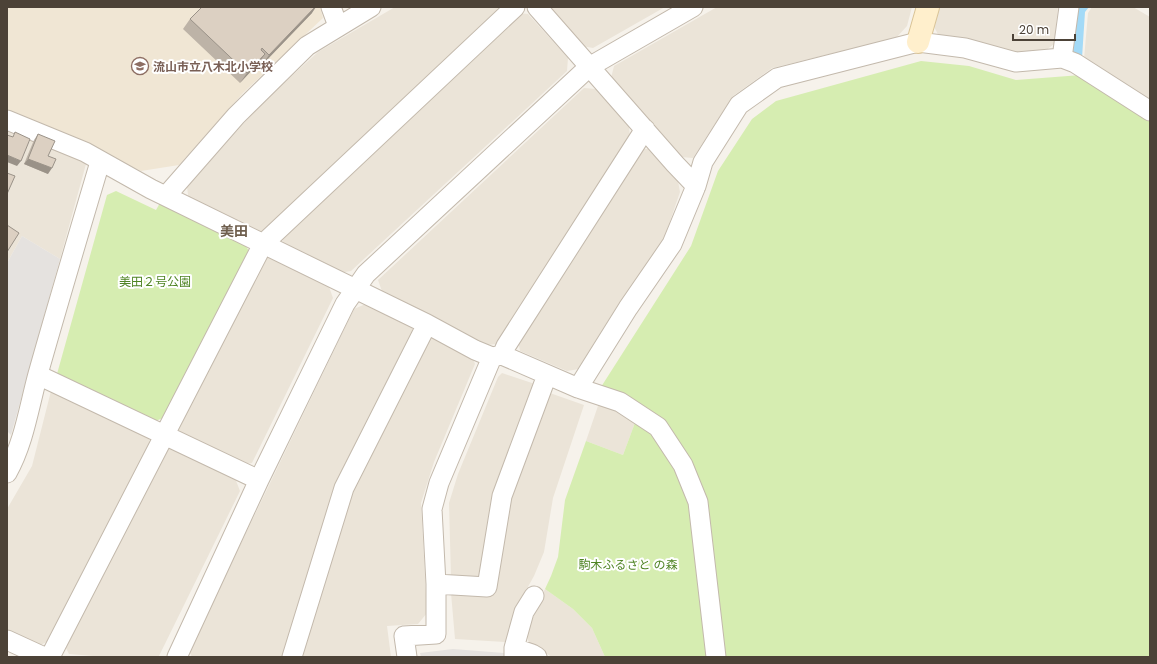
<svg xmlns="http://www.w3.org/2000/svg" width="1157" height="664" viewBox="0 0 1157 664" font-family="Poppins,'Noto Sans JP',sans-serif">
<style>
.residential{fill:#ebe4d8}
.education{fill:#f0e6d4}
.green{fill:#d6edb1}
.parking{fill:#e5e2df}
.water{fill:#a3daf7}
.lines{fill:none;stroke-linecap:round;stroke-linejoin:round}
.street-casing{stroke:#c3b9ac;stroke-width:21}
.secondary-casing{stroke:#dac497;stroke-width:24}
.street{stroke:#fff;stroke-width:19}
.secondary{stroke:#ffefcc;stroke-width:22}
.wall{fill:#bdb3a7}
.shaded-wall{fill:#9a9288}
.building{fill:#dcd0c2;stroke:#9a9288}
.labels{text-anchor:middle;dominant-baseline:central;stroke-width:4;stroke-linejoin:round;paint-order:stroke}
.education-label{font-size:12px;font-weight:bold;fill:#785e54;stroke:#fff;text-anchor:start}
.park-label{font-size:12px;fill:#4f8424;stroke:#fff}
.quarter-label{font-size:14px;font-weight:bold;fill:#6f5f4e;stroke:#fff}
</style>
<rect width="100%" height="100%" fill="#f6f2eb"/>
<!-- residential -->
<path class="residential" d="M395,7H503L265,231L256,234L189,202L187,187L262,103L318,52Z
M547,7H665L593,48L582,46Z
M717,7H912L907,26L896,38L772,68L733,96L693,158L681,157L611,78L614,66Z
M938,7H1058L1054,44L1045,51L1015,54L940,38L933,25Z
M1092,7H1133L1150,17V102L1084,59L1088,13Z
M518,13L528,14L568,58L567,71L351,271L339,273L283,245L282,237Z
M584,88L596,89L629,126L630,138L497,344L486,345L383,294L378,280Z
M8,132L30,142L32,137L84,156L86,164L60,259L22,236L7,263V133Z
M639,149H648L678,181L680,192L664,239L579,369L567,371L520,351L518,340Z
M273,257L328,284L333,298L252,463L240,465L180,435L175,427L262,259Z
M368,303L410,324L414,333L283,657H192L189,651L354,309Z
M435,336L471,354L475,364L434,462L421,503L427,613L418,624L387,626L391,657H299L351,490L426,339Z
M502,373L535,384L485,570L476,579L451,577L449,503L458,474L498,377Z
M51,391L148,435L151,446L52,639L39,646L7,631V509L32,466Z
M547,392L584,405L553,498L544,552L534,576L515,610L505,642L455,639L451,593L495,594L508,504Z
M600,400L636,420L623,455L586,441Z
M173,448L235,478L240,491L159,656L105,657L69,654L64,644L165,450Z
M545,589L573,609L592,628L605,657H552L529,643L526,633L533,613Z"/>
<!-- education -->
<path class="education" d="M7,7H320L323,18L243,93L179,165L141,171L79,142L7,113Z"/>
<!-- green -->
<path class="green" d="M921,61L969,66L1016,80L1081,75L1150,121V657H723L694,470L601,387L691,246L718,171L752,119L776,101Z
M116,191L156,210L160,203L244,243L249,251L163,418L153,422L57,374L107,195Z
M636,420L658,438L689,496L708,657H605L592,628L573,609L545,589L551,576L558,557L565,500L586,441L623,455Z"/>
<!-- parking -->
<path class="parking" d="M22,236L60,259L11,435L7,431V263Z
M453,649L504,653V657H421L420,653Z"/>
<!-- water -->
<path class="water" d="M1079,7H1089L1085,12L1082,58L1073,52L1077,10Z"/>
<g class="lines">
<!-- street casing -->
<g class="street-casing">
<path id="street" d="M331,7L338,26
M537,7L675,164L696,186
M1062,58L1069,7
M7,120L85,152L151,189L427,324L475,350L492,357L502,355L578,388L620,402L658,427L683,465L698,502L716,657
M166,196L236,116L307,46L371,7
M502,355L506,346L645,129
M38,375L259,480
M578,388L628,308L672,244L696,186L703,162L739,105L777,78L918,42L965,48L1016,62L1062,58L1075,63L1150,111
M7,473C24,443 29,407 38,374C58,303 79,233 100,162
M436,584L487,587L502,496L547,375
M7,640L44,657
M514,648L532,654L537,657
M50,657L263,244L515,7
M177,657L259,480L345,304L366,274L589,67L693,7
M292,657L344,488L427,324
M407,657L404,636L436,634V584L432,509L439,483L492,357
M514,657V648L524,612L534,596"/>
</g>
<!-- secondary casing -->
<g class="secondary-casing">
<path id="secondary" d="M918,42L928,7"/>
</g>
<!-- street -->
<use href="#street" class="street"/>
<!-- secondary -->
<use href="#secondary" class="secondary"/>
</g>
<!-- wall -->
<path class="wall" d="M312,13L262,65L259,62L240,83L183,29L190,19Z
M38,134L48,156V174L24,164L34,140Z"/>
<!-- shaded-wall -->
<path class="shaded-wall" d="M315,7H316L312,13L262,65L269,55Z
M265,54L258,64L240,83L247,73Z
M7,155L21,161L17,166L7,162Z
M28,159L52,168L48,174L24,164Z"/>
<!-- building -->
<path class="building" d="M202,7H315L269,55L262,48L261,50L265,54L247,73L190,19Z
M15,132L30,139L21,161L7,155V135L13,137Z
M38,134L55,141L48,156L56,159L52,168L28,159Z
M7,173L15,176L7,194Z
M7,225L19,233L7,252Z"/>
<!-- icons -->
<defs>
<g id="school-ring" transform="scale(0.9)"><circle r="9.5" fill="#fff" stroke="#8d6e63" stroke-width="1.5"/><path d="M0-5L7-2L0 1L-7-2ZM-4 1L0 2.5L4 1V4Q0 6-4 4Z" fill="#8d6e63"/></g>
</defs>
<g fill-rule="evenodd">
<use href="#school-ring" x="140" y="66"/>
</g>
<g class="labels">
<!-- education labels -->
<g class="education-label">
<text x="153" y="66">流山市立八木北小学校</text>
</g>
<!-- park labels -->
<g class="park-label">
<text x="155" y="281">美田２号公園</text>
<text x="628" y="564">駒木ふるさと の森</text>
</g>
<!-- quarter labels -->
<g class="quarter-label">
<text x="234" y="231">美田</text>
</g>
</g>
<!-- border -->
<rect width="1157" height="664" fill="none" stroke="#4c4237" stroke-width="16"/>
<!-- scale -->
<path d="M1013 34v6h62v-6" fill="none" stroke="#4c4237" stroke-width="2"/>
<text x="1019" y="34" font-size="12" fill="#4c4237" stroke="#ffffff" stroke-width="3" paint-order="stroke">20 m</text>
</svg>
